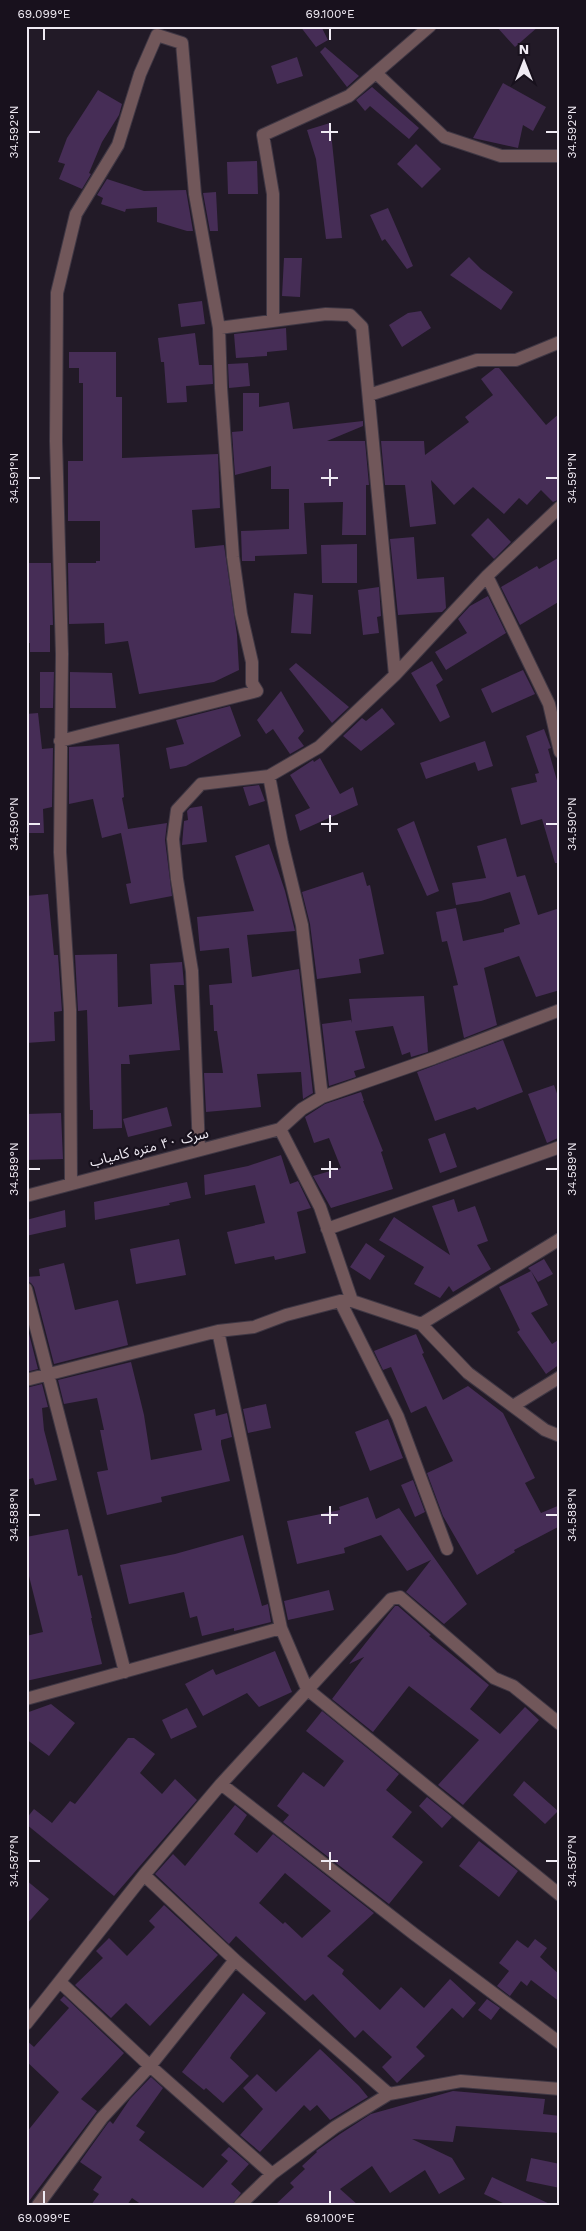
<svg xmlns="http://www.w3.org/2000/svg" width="586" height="2231" viewBox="0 0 586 2231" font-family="'Work Sans','Noto Sans Arabic',sans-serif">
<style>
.building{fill:#462d56;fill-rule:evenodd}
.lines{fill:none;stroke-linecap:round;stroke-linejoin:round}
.minor-casing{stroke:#3f3744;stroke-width:14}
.minor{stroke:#71575a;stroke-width:12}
.ticks{fill:none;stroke:#efeaf3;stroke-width:2}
.labels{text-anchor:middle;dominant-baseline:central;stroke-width:4.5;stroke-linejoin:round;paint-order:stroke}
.street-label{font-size:14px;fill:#efeaf3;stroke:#18111d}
.neatline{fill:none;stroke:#efeaf3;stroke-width:2}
.ticks-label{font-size:12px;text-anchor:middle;fill:#efeaf3}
</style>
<rect width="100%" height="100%" fill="#221a27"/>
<!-- building -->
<path class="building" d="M300,26H321L328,40L316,47Z
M496,26H539L515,47Z
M325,47L359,76L347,87L320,52Z
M297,57L303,76L277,84L271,66Z
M503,83L546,107L533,131L523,125L518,148L473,138Z
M372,87L419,128L409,139L370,106L365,111L356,100Z
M98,90L122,104L119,115L102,142L89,173L91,174L82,189L59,179L65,164L58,162L67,138Z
M330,123L342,238L326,239L316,159L307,130Z
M416,144L441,169L422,188L397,164Z
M257,161L258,194H228L227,162Z
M107,179L144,191L186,190L193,231H187L157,222V207L126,209L125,212L101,204L103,198L97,195Z
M216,192L218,231H210L203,193Z
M388,208L413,266L407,269L385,239L382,241L370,215Z
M469,257L481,269L513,292L501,310L450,275Z
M284,258H302L300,297L282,296Z
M202,301L205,324L181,327L178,304Z
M421,311L431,328L402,347L389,325L408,313Z
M286,328L287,350L267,352V356L236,358L234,334Z
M195,333L199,365H212L213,384L186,386L187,402L167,403L164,362H161L158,338Z
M69,352H116V397H122V458L218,454L220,508L192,510L195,548L224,545L237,635L239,670L214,682L139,694L128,641L105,644L104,623L69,624L68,563H96V561H100V521H68V461H83V383H79V368H69Z
M248,363L250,386L229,388L228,364Z
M495,368H499L546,425L560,413V499L553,502L541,490L527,505L519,498L504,514L473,487L454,505L431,480L436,524L410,527L405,485H385L381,441H424L425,455L469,422L465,417L493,395L481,379Z
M243,393H259V407L289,402L293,429L363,421V426L327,441H365L369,485H366V535H342L343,502L304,503L307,554L255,556V561H242L241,531L289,529V489H271V466L235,475L232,432L243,431Z
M488,518L511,542L494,559L471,535Z
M414,537L417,579L444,577L446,608L442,612L398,615L390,539Z
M357,544V583H322L321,545Z
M560,557V601L520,625L501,587L537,566L539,569Z
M27,563H51L53,625H50V652H30V643H26Z
M379,587L381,616L377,617L379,633L363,635L358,590Z
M294,593L313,595L311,634L291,633Z
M488,596L506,633L446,670L435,652L467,633L458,619L470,606Z
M432,661L443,680L436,685L450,717L440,722L411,673Z
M296,663L349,707L332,723L289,669Z
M523,670L535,694L492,713L481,689Z
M40,672H54L53,708H40Z
M70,672L112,673L116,708H70Z
M281,691L304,731L298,738L304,746L290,754L273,729L266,734L257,720Z
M230,706L241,736L186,766L170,769L166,748L184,744L176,720Z
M382,708L395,724L361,751L343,736L362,718L366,721Z
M38,713L42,749L53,748L52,807L43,809L44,833H26V714Z
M544,729L551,748L548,749L560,791V863H555L542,819L521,825L511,788L537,782L535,774L539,773L526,736Z
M485,741L493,766L478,771L475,762L426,779L420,763Z
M119,744L124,797L122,798L128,829L167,823L165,840L172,896L130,904L126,884L131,883L121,833L102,838L93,799L69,804V747Z
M320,758L340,794L353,787L358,805L300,831L295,815L310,808L290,775L313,760L314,762Z
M259,785L265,801L249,806L243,787Z
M202,806L207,842L182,845L184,821L188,820L187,811L190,808Z
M414,821L439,891L427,896L397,829Z
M506,838L517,877L525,875L538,915L560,908V990L536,997L519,956L484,968L497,1025L464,1038L453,986L458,985L447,941L442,942L436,912L456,908L463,941L504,932V929L520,924L510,892L481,901L456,905L452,883L486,878L477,846Z
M269,844L285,891L295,931L247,935L252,977L299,969L313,1093L303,1099L301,1072L257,1074L261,1107L206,1112L204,1073H223L217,1031H214L213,1005H210L209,985L232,983L229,948L200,951L197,917L254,911L235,856Z
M363,872L367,886L370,885L384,954L359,959L361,973L317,979L310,924L302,892Z
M48,894L54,955H58L62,1011L54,1012L55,1041L26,1043V896Z
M117,954L118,1007L152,1004L150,964L182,962L184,985H174L180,1050L129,1055L130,1064H121L122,1128L93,1129V1110H90L87,1010L78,1011L75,955Z
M424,996L428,1052L411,1057L410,1052L402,1055L393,1026L355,1031L365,1068L354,1071L356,1077L329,1086L322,1024L351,1020L352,1023L349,999Z
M503,1040L523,1092L477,1110L475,1107L435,1121L417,1072Z
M554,1085L560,1102V1137L547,1143L528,1094Z
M361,1092L364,1101H363L383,1151L381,1152L393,1189L331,1208L313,1176L341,1168L329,1138L314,1143L305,1117L325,1104Z
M167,1107L172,1126L128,1137L123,1119Z
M61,1113L63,1159L26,1160V1114Z
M445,1133L457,1167L440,1173L428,1139Z
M281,1155L290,1184L298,1181L311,1208L297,1212L306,1253L275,1260L274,1256L235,1264L227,1232L265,1223L255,1185L205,1195L204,1175L248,1166Z
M187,1182L191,1198L169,1203L170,1205L95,1220L94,1202Z
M454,1199L458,1212L475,1206L488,1241L477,1245L491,1269L453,1292L449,1286L440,1298L414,1284L424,1267L379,1240L394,1217L450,1255L432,1206Z
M65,1210L66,1227L26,1236V1220Z
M179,1239L186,1275L136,1284L130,1249Z
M366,1243L385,1256L370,1280L350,1267Z
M544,1259L553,1274L538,1282L531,1271L548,1305L531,1313L552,1344L560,1339V1364L546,1374L517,1332L520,1330L499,1287L531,1271L528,1268Z
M64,1263L75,1310L118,1300L128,1345L54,1364L34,1287L31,1283L26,1281V1277L40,1276L39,1269Z
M26,1322L38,1369L26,1372Z
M416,1334L424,1353L422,1354L443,1400L468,1386L503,1413L535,1478L525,1483L541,1513L560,1505V1526L514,1550L515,1552L477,1575L443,1516L427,1473L453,1461L426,1406L411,1413L391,1367L383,1370L374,1351Z
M131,1362L144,1415L151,1460L202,1450L194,1414L215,1409L216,1416L227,1413L232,1437L221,1440V1444L230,1481L161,1497L162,1502L107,1515L97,1472L108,1470L100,1430H104L97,1398L64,1404L58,1380Z
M42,1384L48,1407L42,1408L44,1430L57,1480L35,1485L33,1478L26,1480V1388Z
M266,1404L271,1428L248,1433L243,1409Z
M388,1419L403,1458L370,1471L355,1432Z
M413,1480L425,1512L415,1517L401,1485Z
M368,1497L376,1519L399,1508L467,1604L444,1624L406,1592L431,1560L407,1571L381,1535L344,1548L345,1553L297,1564L287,1521L340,1510L339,1507Z
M68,1529L78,1576L82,1575L92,1618H91L102,1664L26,1681V1636L43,1632L29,1576H26V1537Z
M243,1535L262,1606L268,1604L271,1622L234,1631V1628L202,1636L197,1616L190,1618L184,1592L129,1604L120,1565L175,1554Z
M329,1590L334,1610L288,1620L284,1601Z
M395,1606H398L431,1635L429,1636L489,1685L470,1709L500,1734L525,1707L539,1720L463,1805L438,1785L479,1740L409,1686L373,1732L332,1699L364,1657L349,1664Z
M275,1651L292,1692L259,1707L247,1693L203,1716L185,1684L213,1669L216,1675Z
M51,1704L75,1723L49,1756L26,1739V1713Z
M187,1708L197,1727L171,1739L162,1720Z
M322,1711L399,1774L386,1790L412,1812L392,1837L423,1862L389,1904L283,1822L289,1815L277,1806L303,1772L324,1787L344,1761L306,1731Z
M128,1738H134L155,1754L140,1773L162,1794L175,1779L197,1800L114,1896L26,1824V1819L34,1809L52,1823L70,1801L75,1804Z
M524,1781L558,1811L545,1824L513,1795Z
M427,1797L452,1817L442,1828L419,1806Z
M235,1805L247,1815L234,1834L257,1853L273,1834L374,1913L327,1956L344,1970L342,1974L380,2010L401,1987L424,2008L450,1979L476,2003L463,2018L452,2008L416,2047L425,2056L397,2083L382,2067L392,2057L363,2030L355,2038L313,1994L305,2001L236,1936L229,1944L155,1874L173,1854L185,1866ZM285,1873L331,1911L302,1938L285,1922L283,1924L259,1903Z
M479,1841L518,1871L499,1897L459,1866Z
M26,1880L49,1899L26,1925Z
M164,1905L218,1955L150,2026L126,2003L111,2018L75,1985L103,1958L96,1951L109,1938L127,1956L155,1927L149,1921Z
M535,1939L547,1948L540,1957L560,1975V2002L531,1980L527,1986L521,1981L510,1996L497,1986L509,1971L499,1963L517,1940L528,1948Z
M243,1993L266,2013L232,2054L230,2058L249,2076L223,2103L206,2088L204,2090L182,2072Z
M64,1996L124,2053L81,2099L97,2111L26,2205V2133L59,2092L26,2061V2040L34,2047L69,2008L60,2000Z
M487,1999L500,2008L491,2020L478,2010Z
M320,2049L359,2086L368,2097L330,2120L317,2105L310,2111L304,2105L260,2152L240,2135L263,2109L243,2088L257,2074L276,2092Z
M151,2077L163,2088L136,2126L145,2132L139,2140L203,2188L228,2161L221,2155L229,2147L249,2164L231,2184L241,2193L232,2205H142L132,2198L127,2205H91L99,2194L93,2190L102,2177L80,2162L108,2123L110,2121L113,2124L130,2099Z
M453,2091L545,2099L543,2114L560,2116V2133L456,2126L453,2142L412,2139L452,2158L465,2179L439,2194L425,2170L390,2193L372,2166L340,2189L358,2205H275L294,2187L290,2183L305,2169L302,2166L317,2152L316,2151L340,2134L371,2114Z
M531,2158L560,2164V2188L526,2181Z
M492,2177L552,2205H507L484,2194Z"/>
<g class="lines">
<!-- minor casing -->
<g class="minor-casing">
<path id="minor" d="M376,73L444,137L501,156H560
M273,321V194L263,135L349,96L430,26
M219,328L326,314L350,315L362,327L395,675
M369,395L477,360H516L560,342
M487,576L549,704L560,752
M60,741L257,691L252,683V662L241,614L233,557L221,388L219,328L195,194L182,43L157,35L140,74L118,145L76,214L57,293L56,441L62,654L60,852L70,1010L71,1183
M269,776L282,843L302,925L322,1097
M280,1129L320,1207L352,1301
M199,1150L192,971L177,879L173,839L177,810L201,784L269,776L319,747L395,675L487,576L560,507
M26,1196L280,1129L302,1109L322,1097L434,1058L560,1010
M327,1229L560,1147
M26,1289L125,1672
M340,1301L398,1417L447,1549
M421,1324L560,1239
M218,1331L281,1628L307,1689L560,1895
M26,1380L218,1331L254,1327L286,1315L340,1301H352L421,1324L468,1373L545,1430L560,1436
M513,1406L560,1377
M26,1699L281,1628
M221,1784L414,1934L560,2043
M144,1875L235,1960L389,2094
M60,1982L150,2066L272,2174
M26,2024L144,1875L221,1784L391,1599L400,1597L494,1678L513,1686L560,1724
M38,2205L102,2118L150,2066L235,1960
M240,2205L272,2174L335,2127L389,2094L461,2081L560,2089"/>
</g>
<!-- minor -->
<use href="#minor" class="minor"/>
</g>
<!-- ticks -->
<path class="ticks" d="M44,28V40M330,28V40M330,123V141M28,132H40M321,132H338M546,132H558M330,469V486M28,478H40M321,478H338M546,478H558M330,815V832M28,824H40M321,824H338M546,824H558M330,1161V1178M28,1169H40M321,1169H338M546,1169H558M330,1506V1524M28,1515H40M321,1515H338M546,1515H558M330,1852V1870M28,1861H40M321,1861H338M546,1861H558M44,2191V2204M330,2191V2204"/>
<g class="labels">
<!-- street labels -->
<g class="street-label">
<text transform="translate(149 1147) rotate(-14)">سرک ۴۰ متره کامیاب</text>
</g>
</g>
<!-- border -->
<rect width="586" height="2231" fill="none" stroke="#18111d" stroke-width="55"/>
<!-- north arrow -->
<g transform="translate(524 62)" stroke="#18111d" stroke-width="4" paint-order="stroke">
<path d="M0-4L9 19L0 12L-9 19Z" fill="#efeaf3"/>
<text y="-8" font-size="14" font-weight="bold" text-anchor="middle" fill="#efeaf3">N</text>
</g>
<rect x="28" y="28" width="530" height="2176" class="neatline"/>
<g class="ticks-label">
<text x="44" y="18">69.099°E</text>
<text x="330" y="18">69.100°E</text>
<text transform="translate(14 132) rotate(-90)" y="4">34.592°N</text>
<text transform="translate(572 132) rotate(-90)" y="4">34.592°N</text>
<text transform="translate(14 478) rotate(-90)" y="4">34.591°N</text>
<text transform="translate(572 478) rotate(-90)" y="4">34.591°N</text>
<text transform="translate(14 824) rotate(-90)" y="4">34.590°N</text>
<text transform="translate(572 824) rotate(-90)" y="4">34.590°N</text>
<text transform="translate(14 1169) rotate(-90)" y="4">34.589°N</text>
<text transform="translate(572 1169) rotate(-90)" y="4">34.589°N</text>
<text transform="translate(14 1515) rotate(-90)" y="4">34.588°N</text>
<text transform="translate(572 1515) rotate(-90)" y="4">34.588°N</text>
<text transform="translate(14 1861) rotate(-90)" y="4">34.587°N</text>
<text transform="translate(572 1861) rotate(-90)" y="4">34.587°N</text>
<text x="44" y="2222">69.099°E</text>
<text x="330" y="2222">69.100°E</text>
</g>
</svg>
